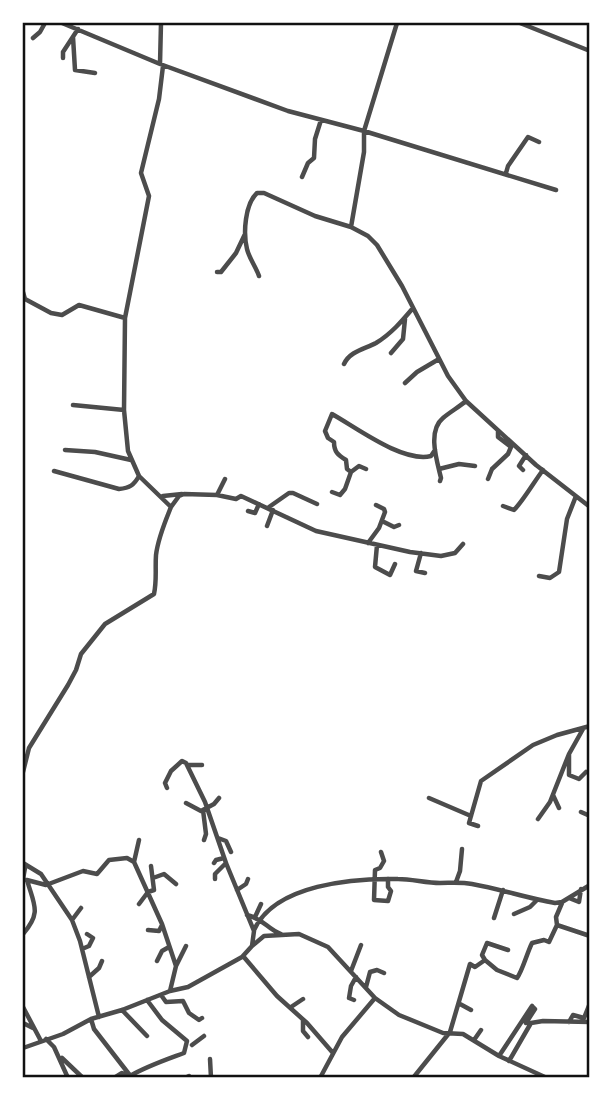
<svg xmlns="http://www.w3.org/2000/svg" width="613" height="1101" viewBox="0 0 613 1101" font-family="'Sofia Sans Condensed',sans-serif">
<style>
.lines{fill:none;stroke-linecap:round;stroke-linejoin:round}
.minor{stroke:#4c4c4c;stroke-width:4.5}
.neatline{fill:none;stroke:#111;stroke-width:2.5}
</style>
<rect width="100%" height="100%" fill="#fff"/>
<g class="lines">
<!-- minor -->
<path class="minor" d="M62,23L160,64L288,111L364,131L556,190
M520,23L590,51
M73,37L75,70L95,73
M33,38L40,32L45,23
M63,58V52L78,29
M160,64L161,23
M506,173L508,166L528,137L539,142
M302,177L308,163L314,158L315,139L321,120
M351,227L364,152V131L397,23
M217,272H221L236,253L245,234
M259,276C256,267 249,258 247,249C243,233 245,204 257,193H264L315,216L351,227L368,236L377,245L402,286L448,376L466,401L536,465L590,507
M23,292L25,299L51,313L62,315L79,305L125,318
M391,353L403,339L405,319
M344,364C350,351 365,349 376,343C391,334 402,321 413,308
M405,383L417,372L439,359
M73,405L124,410
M65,450L95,452L131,460
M439,469L459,464L475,466
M523,470L519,466L526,455
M54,471L119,489C130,488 134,485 139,476
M351,472L359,466L366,469
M488,479L492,469L508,454L511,447L498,437V431
M440,481L441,478C437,461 427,431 443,418C450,412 459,407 466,401
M332,492L340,495L345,489L351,472L347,469L346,460C338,455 334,452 334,442L328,438L325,431L332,414C357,428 403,463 431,456L435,450
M217,495L236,499L241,496L316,531L410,552L441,556L455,553L463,544
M163,496L182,494
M503,506L514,510C523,501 534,482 543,470
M171,507L179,496L184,494L217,495L225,479
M269,507L289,493H293L317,504
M248,511L255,513L259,504
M382,521L394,527L399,525
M267,526L273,510
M368,543L379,528L385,512L384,509L376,505
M377,545L375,567L390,575L395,564
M421,553L416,571L425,573
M539,576L550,578L559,572L567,519L576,496
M583,729L569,754V775L579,779L586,772
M188,765H202
M23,772L29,748L68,685L76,670L81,654L105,624L154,594C157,580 155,569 156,555C158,538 165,522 171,507L139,476L128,451L124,410L125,318L149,196L141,173L159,99L163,66
M553,795L559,808
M429,798L471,816
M186,803L201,811L214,804L219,798
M203,810L206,834L204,840
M581,812L590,816
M538,819L550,802L569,754
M478,826L469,823L481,781L533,745L557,735L590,726
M218,838L226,841L231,852
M381,852L384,861L380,868L375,870L374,900L388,901L391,891L388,887V879
M134,862L139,840
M23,863L41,874L72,920L80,941L99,1017
M23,863L25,868L23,879
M214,863L216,860L224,858
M153,878L164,874L176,884
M23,879L46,885L83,871L97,874L109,860L127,858L134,862L162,924L176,966L170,991
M215,879V874L226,863
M456,882L460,871L462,849
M237,890L246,884L248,879
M569,898L579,902L581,889
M562,903L556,917L557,925L590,936
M139,904L148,892L154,890L151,866
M514,914L530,907L537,900
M247,915C264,919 267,929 281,934
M255,917L261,904
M494,918L503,890
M72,920L81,908
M148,930L159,931L162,925
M254,930C275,884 354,878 398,879C412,879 426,883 440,883C451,883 461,882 472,884C500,889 527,898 555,903L562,902L590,885
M23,934C42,912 34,905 27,880
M252,946L264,936L299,934L328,947L375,998L399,1015L443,1033L463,1034L499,1056L547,1078
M82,949L89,946L93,938L87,934
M243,956L277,996L307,1023L333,1053
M485,960L482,955L487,943L508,950
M157,961L162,951L169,947
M176,966L186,946
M351,971L361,945
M89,977L99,968L102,961
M366,987L370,972L377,970L384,973
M161,995L166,1002L183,1001L189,1013L199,1020L202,1018
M354,1000L349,998L351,986L356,977
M460,1004L471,1010
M23,1007L41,1041
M291,1007L303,999
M122,1010L147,1036
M91,1019L94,1029L132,1078
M303,1020V1031L308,1037
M569,1022L573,1015L584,1018L590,1003
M23,1023L33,1028
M526,1023L535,1009L532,1006
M46,1039L54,1047L68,1078
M474,1040L481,1030
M192,1045L204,1036
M23,1048L63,1034L91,1019L122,1010L170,991L188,987L242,957L252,946L254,931L226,863L205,802L186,763L182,761L171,771L165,783L167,788
M499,1056L532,1006
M62,1058L83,1078
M210,1059L211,1078
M509,1061L531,1023L543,1021L590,1022
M114,1078L122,1073L130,1076C147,1066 168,1059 184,1053L187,1041L162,1020L147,1000
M185,1078L189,1076
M320,1078L342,1037L375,998
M413,1078L450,1032L470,964L475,967L485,960L497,970L517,978C522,972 527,953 532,943L544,940L549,942L557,925"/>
</g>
<!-- border -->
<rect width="613" height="1101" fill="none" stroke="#ffffff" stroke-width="49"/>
<rect x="24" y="24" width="564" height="1052" class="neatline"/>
</svg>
